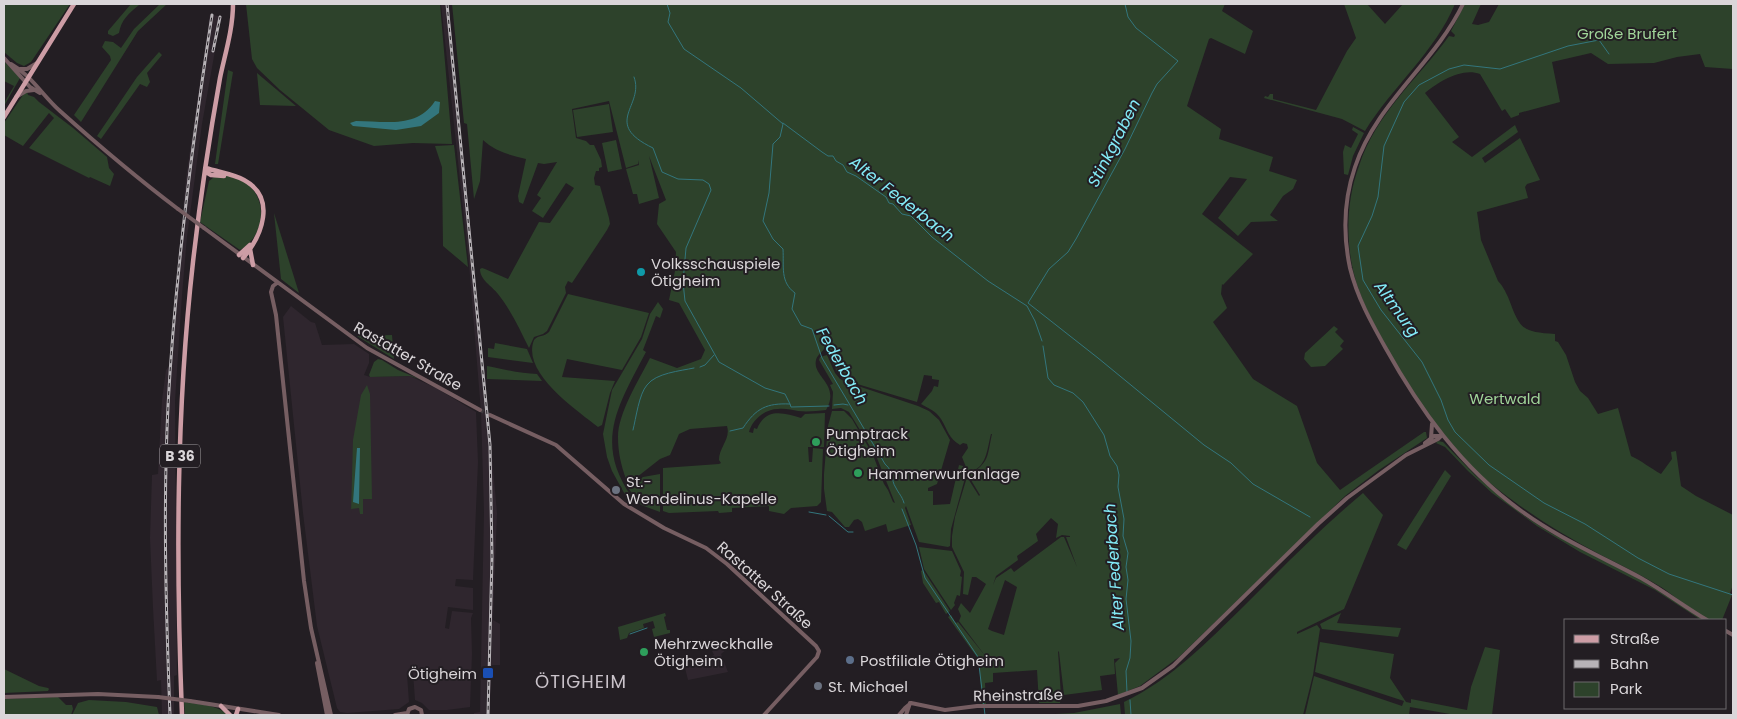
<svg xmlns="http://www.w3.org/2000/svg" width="1737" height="719" viewBox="0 0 1737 719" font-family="Poppins,sans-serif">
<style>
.built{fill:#2f262e}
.green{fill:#2d422b;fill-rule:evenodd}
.water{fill:#33767d}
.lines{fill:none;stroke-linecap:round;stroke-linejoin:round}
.stream{stroke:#33767d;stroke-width:1}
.tertiary-tunnel{stroke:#3e3a3e;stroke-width:4;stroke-dasharray:4 2;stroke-linecap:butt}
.tertiary{stroke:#765e62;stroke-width:4}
.primary{stroke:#cd9da5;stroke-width:4.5}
.rail-casing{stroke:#b7b3b7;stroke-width:3}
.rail{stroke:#231e23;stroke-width:1;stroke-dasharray:4;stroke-linecap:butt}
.tertiary-bridge{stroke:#765e62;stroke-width:4}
.culture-dot{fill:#0f9aa8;stroke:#231e23;stroke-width:2}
.leisure-dot{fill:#2e9e5b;stroke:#231e23;stroke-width:2}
.worship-dot{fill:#6b7280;stroke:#231e23;stroke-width:2}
.service-dot{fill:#5c6f8a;stroke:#231e23;stroke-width:2}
.transit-dot{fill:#1a4fb4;stroke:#231e23;stroke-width:2}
.labels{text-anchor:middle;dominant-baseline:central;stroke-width:4;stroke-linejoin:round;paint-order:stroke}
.shield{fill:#231e23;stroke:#a39fa2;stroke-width:1}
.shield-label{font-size:14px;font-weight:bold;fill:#dad6d9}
.park-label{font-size:15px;fill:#a0d599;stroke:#231e23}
.poi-label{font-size:15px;fill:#dad6d9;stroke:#231e23;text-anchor:start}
.street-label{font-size:15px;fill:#dad6d9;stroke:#231e23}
.water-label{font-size:16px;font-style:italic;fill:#83ebf7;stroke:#231e23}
.quarter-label{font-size:18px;letter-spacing:1px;fill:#cac3ca;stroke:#231e23}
</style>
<rect width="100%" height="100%" fill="#231e23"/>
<!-- built -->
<path class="built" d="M441,4H448L484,366L497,513L493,620L500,624V665H492L489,715H474V713L480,712L484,512L481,412L469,264Z
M210,14L222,17L219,28L202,124L187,237L182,295L175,401L177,675L174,676V715H162L161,680L157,681L153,608L150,538L152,475L158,474L162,400L166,370L169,366L186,178Z
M291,306L311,322L315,323L322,345L354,344L369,354V363L364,375L370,377L410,376L436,388L476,412L478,462L473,580L456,579L455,586L473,588V610L448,607L445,628L449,629L452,611L473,613L471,618L472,654L470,707L447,710H429L422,703L415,700L413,673H409L407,674L409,702L399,709L347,713L340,712L337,708L317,626L303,513L283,317Z
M723,645L726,650L721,654L728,672L688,680L685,668L704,663L707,664L708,658L714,655L712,651Z"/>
<!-- green -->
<path class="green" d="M4,4H70L31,62L24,66L17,63L4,52Z
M131,4H139V5C129,13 121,20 119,33L113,36L108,34V31Z
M160,4H167L138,31L81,122L74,115L111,60L110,56L102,47L105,41L113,42L121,48L134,29Z
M246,4H440L452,144L413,143L374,146L329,130L280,90L257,68L252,59Z
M452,4H1225L1222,11L1253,31L1245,54L1211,38L1209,39L1187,106L1221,129L1219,139L1273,157L1269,171L1297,180L1293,189L1283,196L1270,215L1278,221L1251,222L1238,236L1218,218L1247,179L1230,177L1202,214L1253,254L1223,285L1222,284L1221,294L1227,308L1213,322L1253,379L1297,406L1317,463L1340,490L1424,432H1426L1427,438L1379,470L1345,496L1179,657L1140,686L1118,695L1115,663L1120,658L1114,659L1115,674L1100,676L1102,690L1064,695L1059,652L1058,651L1061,696L1060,703H1039L1037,670L993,673V682L985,683L986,704H982L979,660L948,617L951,615L956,623L958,622L986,657L959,621L961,616L958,609L961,603L970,613L986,584L976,577H972L968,595L963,594L964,572L952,547V536L955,517L967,477L979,496L980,495L968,475C990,463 987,456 992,434H991C987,449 987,469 968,472L962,457L968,448L967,444L963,443L960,445C948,438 948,430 941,419C936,411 928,408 921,404L932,391L934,386L938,387L939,380L932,379V376L924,375L917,402L844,380L837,372L825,347C823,352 817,355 816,360C812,377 841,384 826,410C817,411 807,412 798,411C792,410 785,408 778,409C765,409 752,420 749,432L753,433L754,428L757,429C766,407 784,413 801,418L805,414L825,413L824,447H808L809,462H812L813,448L823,449L821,502L817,506L791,508L784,514L769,511V506L732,508V512L719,513L718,511L669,513L663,511V468L719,464L721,463L719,460C719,447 731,439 727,426L690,429L679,434L670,455L660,459L632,481L626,479C621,465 618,452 618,437C618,413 639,380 650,358L677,368L701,359L705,350L679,303L669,300L675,271L676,252L657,224L659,204L666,200L649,156L659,198L639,204L637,194H633L626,169L639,165L638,160V164L626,168L609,101L572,109L576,138L586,141L590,145H594L601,160L602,167L599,168V171H596L594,178L595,185L600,186L609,218L610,224L607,230L572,283L568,281L565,287L566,293L547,331L543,334L534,337L529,348C520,330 511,310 498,294C492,286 480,280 480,269L482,268L485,269L508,279L539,222L550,223L574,188L566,183L543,218L532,211L541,198L537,195L557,162L544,164L538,163L523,204L519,202L518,196L526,159C510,155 496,152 483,140L480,181L474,199L467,124L464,123ZM1051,518L1058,524L1056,538L1062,535L1070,536V537H1066L1077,567L1064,537H1061L1014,572L1011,568L996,578L993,585L996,576L1018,560L1017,556L1038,541L1036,534ZM1005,580L1017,587L1004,635L992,631L991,635L992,631L988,629Z
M1344,4H1367L1385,24L1403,4H1455C1435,52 1392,87 1365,131L1342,119L1264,98L1265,96L1268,97L1270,94H1273V99L1316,110L1347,51L1356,38Z
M1465,4H1481L1472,24L1478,25L1489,22L1499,4H1733V69L1705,67L1700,54L1677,57L1654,63L1608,64L1591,53L1552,62L1560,102L1519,113V115L1511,118L1505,109L1502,111L1480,74C1462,67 1438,82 1425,93L1459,137L1452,142L1472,157L1515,125L1518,132L1482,158L1485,163L1520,138L1540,180L1527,184L1525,187L1528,198L1477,212L1481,240L1498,281C1503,286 1505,291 1508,297C1520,328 1520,332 1555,334V341L1558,342L1566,355L1575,382L1580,391L1588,398L1598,414L1618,408L1631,456C1642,461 1650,468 1661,474L1672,459L1671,452L1676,451L1681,486L1696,496L1733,515V585L1730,593L1732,595L1722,620C1719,620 1714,621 1711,620C1696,615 1675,596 1661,587C1641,575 1621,565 1601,555C1563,535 1534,517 1500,491C1492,484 1483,478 1475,471C1438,437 1411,392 1387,348C1372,321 1356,292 1351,260C1346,228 1348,196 1359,166C1376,113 1418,79 1449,36L1454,37L1455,35L1451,31Z
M159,52L162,55L147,73L150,82L147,87L140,84L101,139L97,136L137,77Z
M4,61L20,78L4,106V103L14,86L4,81Z
M228,70L233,72L218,164H215Z
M257,73L296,106L260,105Z
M27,92L28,95L34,97L39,102L73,128L107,157L109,168L114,174L110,186L90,177L89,178L29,148L54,118L49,113L23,146L4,135V123L23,95Z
M609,104L613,132L577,137L573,110Z
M1353,127L1364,133L1353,156L1348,175L1344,174L1343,152L1345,145L1351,148L1358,134L1352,130Z
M616,140L622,169L608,172L602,143Z
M454,145L468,267L443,246L442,167L435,146Z
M228,176C267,181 272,232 240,250L200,222L209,181L214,177Z
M274,213L299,293L281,279Z
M568,294L649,313L641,337L622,370L567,359L562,377L615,381L610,393L602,425L598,427C577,410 521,373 534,340C538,335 544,337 549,332Z
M658,302L663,309L660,318L656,316L643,350L646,352C619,404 593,442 632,497L631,502L628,500L612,471L607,457L603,434L612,390L642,339L650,314Z
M1334,326L1338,329L1335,332L1344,341L1340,346L1343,349L1325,366L1311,367L1304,359L1305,353Z
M392,335L394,359L357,336Z
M495,343L527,349L533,363L488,357V348L494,349Z
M827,355L835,373L840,379L846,382L918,406L929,411L939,420L950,440L937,484L928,488V491H933V505L950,504L959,465L963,466L965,478L951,529L950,546L948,547L919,542L906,506L905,508L911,525L888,532L886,524L865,531L862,522L858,519L854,520L849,527H845L832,512L827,511L824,489V474L828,426L832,411H844L852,419L873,455L884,484L888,490L893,502L895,503L877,458L849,412L841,408L832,409L833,392L830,385L833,384L819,360L820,357Z
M378,359L382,360L398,370L422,380L410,376L370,377L369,375L374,362Z
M487,366C502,369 522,374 537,374L542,381L487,379Z
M367,385L370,394L372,499H363V514H360L359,508L351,509V513L353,440L361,395Z
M1438,441L1443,442L1476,476L1523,515L1551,533L1643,581L1704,620H1701L1655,590L1580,552L1537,526L1492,493L1468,471L1445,447L1436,443Z
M1445,470L1451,476L1406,550L1397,545Z
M660,474V512L641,505L628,488L643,477Z
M1363,493L1383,515L1344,609L1297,632V634L1317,625L1320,629L1313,675L1303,715H1125L1124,702C1172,679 1208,641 1246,604C1284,566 1321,528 1363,493Z
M919,547L952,551L961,571L960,576L962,577L960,596L957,595L954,603L955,605L951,610L924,569Z
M923,570L950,611L946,614L939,602L936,603L923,583L921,571Z
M665,613L666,616L664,617L667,630H670V633L654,637L652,629L655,628L653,621L643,624L644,628L629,633L627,638L620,640L618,627Z
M1341,613L1337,623L1401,628L1398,637L1322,629L1320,624Z
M1320,642L1394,654L1390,678L1406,702L1411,703V699L1467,710L1471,687L1485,647L1500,650L1492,715L1450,714L1410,707L1409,715H1305L1314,676L1402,706L1404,701L1315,672Z
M4,669L39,686L48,688L49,689L48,691L4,693Z
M58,697L66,705H72L73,709L71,715H4V699Z
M89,700L126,702L157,707L159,715H72L78,703Z
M184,702C198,704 218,705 228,715H185Z
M1120,704L1121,715H1037L1074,713Z"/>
<!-- water -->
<path class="water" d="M435,101L440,102L439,113L421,126L396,130L353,126L350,123L356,121C385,121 417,129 435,101Z
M357,448H360L359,504L353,502Z"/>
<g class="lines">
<!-- stream -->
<path class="stream" d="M667,4L670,13L668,22L684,49L741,88L783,124L780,137L773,144L769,193L763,221L773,239L783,249C784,267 780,282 795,293L792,309L801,325L812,329L822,358L885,464C895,473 890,479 896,488C899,494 902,496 904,503
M1125,4L1128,17L1136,28L1178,61L1157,84L1152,93L1125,149L1076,239L1068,252L1049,269L1028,303L1098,358L1204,445L1231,463L1253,484L1310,517
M1609,54L1599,40L1568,46L1500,69L1464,65L1449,69L1419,85L1404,102L1384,146L1378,197L1372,216L1358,246L1363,280L1381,310L1422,362L1441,400L1448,420L1455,432L1489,465L1544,503L1585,524L1638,558L1669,574L1733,595
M634,77C645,106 601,123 653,148L662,172L678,179L703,180L709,184L711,190L686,248L683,282L685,301L719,362L765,388L785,394L790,404
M783,123L822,152L828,156H833L836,161L843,165L847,172L856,176L886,197L889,203L893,204L902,214L911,216L932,237L988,281L1027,306L1035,321L1042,341
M1043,346L1048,378L1054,385L1073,393L1083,402L1104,435L1110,456L1117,466L1119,475L1118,487L1124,519L1123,536L1128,553L1126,567L1128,580L1126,599L1131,641L1130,658L1126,671L1127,692
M700,367L705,365L714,355
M834,405L843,404L848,405
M633,430C636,418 639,394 647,385C656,373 680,371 694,368
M730,431L743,428C756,408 767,403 790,404L791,407L829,406
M902,509L916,545L925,578L978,657L985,715
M809,512L826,515
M829,516L848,532H853
M630,634L647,628
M1130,700L1131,715"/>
<!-- tertiary-tunnel -->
<path class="tertiary-tunnel" d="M480,410L490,415"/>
<!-- tertiary -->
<path class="tertiary" d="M1463,4C1434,64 1376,103 1355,167C1344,199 1343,235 1350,268C1357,297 1371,322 1385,347C1420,410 1461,467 1520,510C1558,538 1600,556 1641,578C1664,591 1685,607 1707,620
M4,58L30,87L40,93
M11,64C31,75 43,96 60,111C98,145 137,178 178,209
M20,69H27L37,63
M16,97L26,91L34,90
M204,228L367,348L480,410
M277,283L273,286L271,292L276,315L304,581L311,628L331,715
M490,415L556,445L624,504L664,528L706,548L727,564L816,646L819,651L817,657L764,715
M1431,438L1432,424
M1425,443L1434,436H1441
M1726,631L1733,635
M317,663L327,715
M4,697L98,694L158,697
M190,701L279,715
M911,703L945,710L977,706H1078L1106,701L1142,688L1173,666L1318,524L1347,498L1406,455L1438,439L1441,436
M395,715L407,713
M407,715L409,709L415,707L421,710L422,715
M899,715L905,708L911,703
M906,715L910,703"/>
<!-- primary -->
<path class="primary" d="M4,117L74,4
M206,168C218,172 233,174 244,180C277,198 262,236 243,258
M206,172L211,175L224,176
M250,249L253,265
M239,255L250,245
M221,706L230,715
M182,715C176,564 176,412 193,262C200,200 209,139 220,78C225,54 233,29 233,4
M236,715L238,709"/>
<!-- rail casing -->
<g class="rail-casing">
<path id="rail" d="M447,4L490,445L492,557L488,715
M213,51L220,17
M170,715C166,612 163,509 168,406C175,275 192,144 212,15"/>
</g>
<!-- rail -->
<use href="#rail" class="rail"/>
<!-- tertiary-bridge -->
<path class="tertiary-bridge" d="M178,209L204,228
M158,697L190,701"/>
</g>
<!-- markers -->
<circle class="culture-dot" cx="641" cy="272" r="5"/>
<g class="leisure-dot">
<circle cx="816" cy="442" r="5"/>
<circle cx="858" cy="473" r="5"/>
<circle cx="644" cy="652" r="5"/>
</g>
<g class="worship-dot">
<circle cx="616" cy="490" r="5"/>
<circle cx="818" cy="686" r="5"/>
</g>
<circle class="service-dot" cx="850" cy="660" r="5"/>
<rect class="transit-dot" x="482" y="667" width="12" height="12" rx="2.5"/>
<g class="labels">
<!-- shield labels -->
<rect class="shield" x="160" y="444.5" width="40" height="23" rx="4"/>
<g class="shield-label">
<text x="180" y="456">B 36</text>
</g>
<!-- park labels -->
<g class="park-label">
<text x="1627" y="33">Große Brufert</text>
<text x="1505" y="398">Wertwald</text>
</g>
<!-- poi labels -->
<g class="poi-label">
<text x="651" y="263">Volksschauspiele<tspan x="651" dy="17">Ötigheim</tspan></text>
<text x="826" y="433">Pumptrack<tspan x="826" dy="17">Ötigheim</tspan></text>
<text x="868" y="473">Hammerwurfanlage</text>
<text x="626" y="481">St.-<tspan x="626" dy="17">Wendelinus-Kapelle</tspan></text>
<text x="654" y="643">Mehrzweckhalle<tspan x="654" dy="17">Ötigheim</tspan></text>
<text x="860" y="660">Postfiliale Ötigheim</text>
<text x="477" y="673" text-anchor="end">Ötigheim</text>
<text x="828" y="686">St. Michael</text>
</g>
<!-- street labels -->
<g class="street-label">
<text transform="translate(408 356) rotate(30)">Rastatter Straße</text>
<text transform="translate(765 585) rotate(42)">Rastatter Straße</text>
<text transform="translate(1018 695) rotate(-1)">Rheinstraße</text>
</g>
<!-- water labels -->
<g class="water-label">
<text transform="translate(1114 143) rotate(-63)">Stinkgraben</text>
<text transform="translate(902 199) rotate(38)">Alter Federbach</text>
<text transform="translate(1397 309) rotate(54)">Altmurg</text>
<text transform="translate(842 366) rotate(60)">Federbach</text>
<text transform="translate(1114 567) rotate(-94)">Alter Federbach</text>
</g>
<!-- quarter labels -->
<g class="quarter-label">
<text x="581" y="681">ÖTIGHEIM</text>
</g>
</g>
<!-- border -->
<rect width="1737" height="719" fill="none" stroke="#dad6d9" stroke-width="10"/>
<!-- legend -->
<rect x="1564" y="619" width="162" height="90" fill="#231e23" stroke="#6c686c"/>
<rect x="1574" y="635" width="25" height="8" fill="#cd9da5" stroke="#6c686c"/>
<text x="1610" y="644" font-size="15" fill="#dad6d9">Straße</text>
<rect x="1574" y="660" width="25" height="8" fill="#b7b3b7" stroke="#6c686c"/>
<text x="1610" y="669" font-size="15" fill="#dad6d9">Bahn</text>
<rect x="1574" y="682" width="25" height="15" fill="#2d422b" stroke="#6c686c"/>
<text x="1610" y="694" font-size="15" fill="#dad6d9">Park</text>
</svg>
